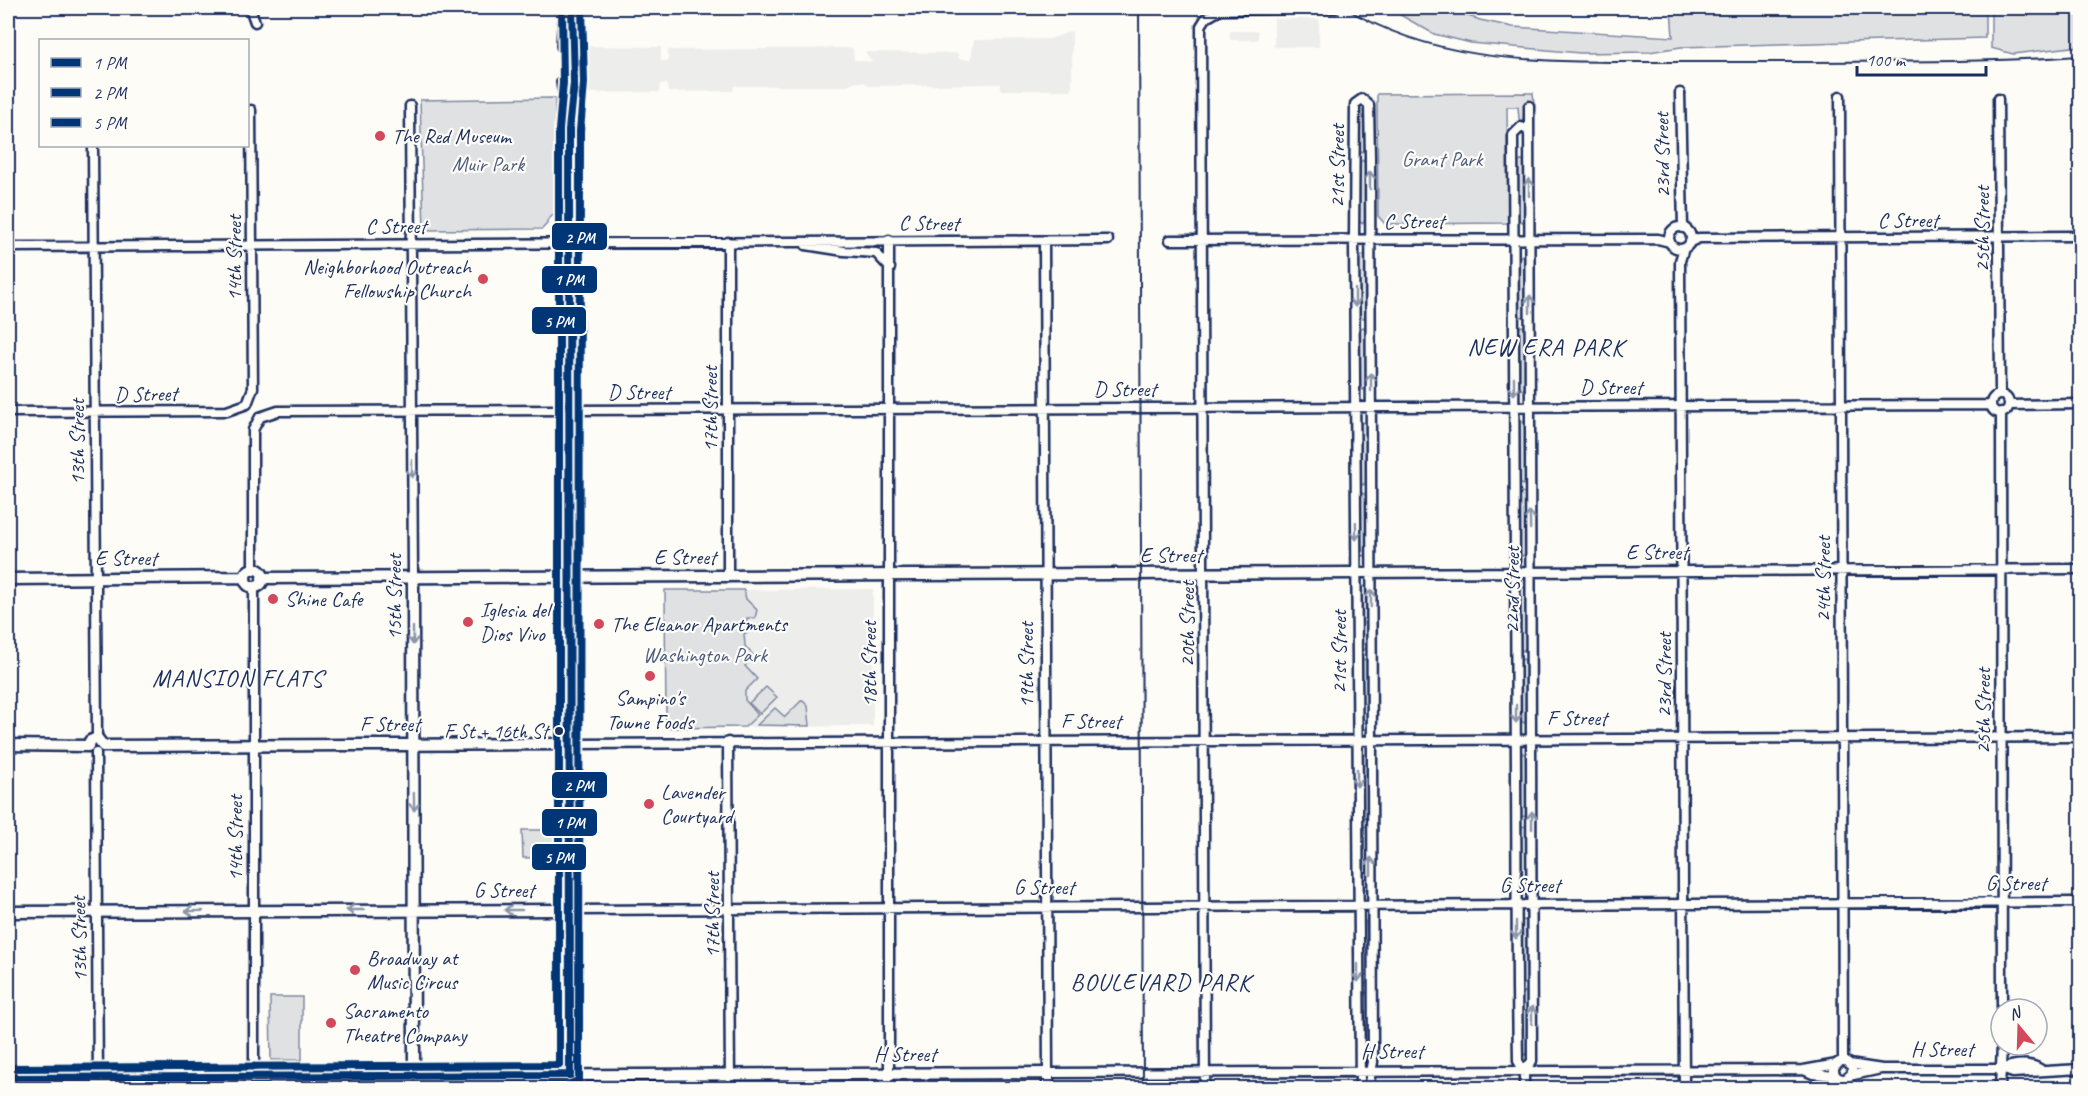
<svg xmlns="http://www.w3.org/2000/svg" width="2088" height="1096" viewBox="0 0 2088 1096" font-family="Caveat,sans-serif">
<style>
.built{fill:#edeeec}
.green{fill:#e0e1e3;stroke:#7e88a0;stroke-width:1.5}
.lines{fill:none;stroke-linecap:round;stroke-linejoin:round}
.secondary-tunnel{stroke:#d0d3d8;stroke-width:10;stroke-dasharray:10 5;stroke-linecap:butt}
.street-casing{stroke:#1b2f5e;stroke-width:13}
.secondary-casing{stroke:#1b2f5e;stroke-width:15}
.primary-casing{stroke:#1b2f5e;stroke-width:16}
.street{stroke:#fdfcf7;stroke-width:8}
.secondary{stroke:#fdfcf7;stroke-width:10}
.primary{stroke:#fdfcf7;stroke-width:12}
.rail{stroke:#1b2f5e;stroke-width:2}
.bus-1-casing{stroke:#fdfcf7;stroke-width:12}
.bus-2-casing{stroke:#fdfcf7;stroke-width:12}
.bus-3-casing{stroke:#fdfcf7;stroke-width:12}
.bus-1{stroke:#003676;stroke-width:8}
.bus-2{stroke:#003676;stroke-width:8}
.bus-3{stroke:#003676;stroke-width:8}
.oneway{stroke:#8c96aa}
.poi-dot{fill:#d1495b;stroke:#fdfcf7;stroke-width:2}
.bus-dot{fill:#1b2f5e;stroke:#fdfcf7;stroke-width:2}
.labels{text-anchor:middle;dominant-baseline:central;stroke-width:4.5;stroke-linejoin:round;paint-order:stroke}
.bus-label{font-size:20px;fill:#1b2f5e;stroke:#fdfcf7;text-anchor:end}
.poi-label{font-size:21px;fill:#1b2f5e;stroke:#fdfcf7;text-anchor:start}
.street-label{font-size:21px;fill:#1b2f5e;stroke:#fdfcf7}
.park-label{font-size:21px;fill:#4c5c7f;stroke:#fdfcf7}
.quarter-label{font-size:24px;letter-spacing:1.5px;fill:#1b2f5e;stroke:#fdfcf7}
.line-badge{stroke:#fdfcf7;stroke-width:2}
.badge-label{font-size:16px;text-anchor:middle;font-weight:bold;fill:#fff}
</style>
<rect width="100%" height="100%" fill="#fdfcf7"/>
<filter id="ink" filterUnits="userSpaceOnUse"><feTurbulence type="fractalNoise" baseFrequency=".0167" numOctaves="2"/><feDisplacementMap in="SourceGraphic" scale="12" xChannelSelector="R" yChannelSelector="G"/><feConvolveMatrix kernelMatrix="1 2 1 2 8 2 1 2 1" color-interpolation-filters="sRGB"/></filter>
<g filter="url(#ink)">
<!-- built -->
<path class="built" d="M1274,19H1319V47H1274Z
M1072,31V90H1001V84L869,86L864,82H856L847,86H734L733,91L668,92L667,84H660L659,92L584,93L582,82V46L661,47V61H668V50L853,48L854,60L872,62L865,52L958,53L959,59H971L974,40L1050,39Z
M1230,31H1258V40H1230Z
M873,589V726L745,727L744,590Z"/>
<!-- green -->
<path class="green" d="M1388,8H1445L1480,20L1513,27L1673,37L1671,8H1985V38L1681,47L1649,52L1580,53L1471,43L1434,34Z
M1991,8H2080V46L2013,54L1991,48Z
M1533,93L1534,103H1525L1523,121L1519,119L1518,107H1507L1508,223L1385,224L1378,216L1377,94Z
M555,98V213L547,221V224L542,229L424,230L420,100Z
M1362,105L1365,108V149L1362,152L1359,149V108Z
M1363,160L1365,163V220L1362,223L1359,221V163Z
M1522,160L1525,162V220L1522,222L1518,220V163Z
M1363,255L1366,258V316L1363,318L1360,316L1359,258Z
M1522,255L1525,257V315L1522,317L1519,315V258Z
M1522,326L1526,329V386L1523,390L1519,387V328Z
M1363,327L1366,330V387L1363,390L1360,387L1359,330Z
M1522,421L1525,423L1526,482L1523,485L1519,482V423Z
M1363,422L1366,424V482L1363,485L1360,482V425Z
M1522,492L1526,495V553L1523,556L1519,553V495Z
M1363,493L1366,496L1367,554L1364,556L1360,554V496Z
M1364,586L1367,588V647L1364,650L1361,647L1360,588Z
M1523,587L1526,590V647L1523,651L1520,648V589Z
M665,590H744L746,599L757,610L755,618H747V633H744L745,646L753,655L745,666L757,679L745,691V700L758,715L745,727L666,728Z
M1364,659L1367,662V720L1365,723L1361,720V661Z
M1523,659L1526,662L1527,720L1524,723L1520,720V661Z
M766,687L777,697L760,714L749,703Z
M802,700L808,706L810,726L757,725L775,708L785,717Z
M1523,753L1526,756L1527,813L1524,817L1520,814V755Z
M1364,754L1367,757L1368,815L1365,818L1362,817L1361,757Z
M1365,826L1368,828V887L1365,890L1362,888V828Z
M1524,826L1527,828V887L1524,889L1521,886L1520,828Z
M522,830H554V857L523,858Z
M1524,920L1527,922V981L1525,984L1521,982V922Z
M1365,921L1368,923V982L1365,985L1363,984Z
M1524,991L1527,994V1051L1525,1055L1521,1053V994Z
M1365,992L1369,994V1053L1366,1056L1363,1054L1362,994Z
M270,997H302V1060H271Z"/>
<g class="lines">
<!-- secondary-tunnel -->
<path class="secondary-tunnel" d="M563,82V46
M574,83V46"/>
<!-- street casing -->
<g class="street-casing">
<path id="street" d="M250,8L255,22
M1680,93L1683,228
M1840,96L1843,1061
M1998,99L2000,395
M410,106L413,577
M93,146L97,738
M1669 238a11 11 0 1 1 22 0a11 11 0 1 1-22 0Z
M889,240V1088
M1170,240L1658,239L1670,242
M1044,241L1048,1073L1804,1070L1837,1064
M728,242V577
M1690,242L1699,238L2080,236
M806,245L844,251L876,253L890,268
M8,247L1108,240
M1991 404a9 9 0 1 1 18 0a9 9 0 1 1-18 0Z
M2009,405L2080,404
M8,412L227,411L247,404L253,388L251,110
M2001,412L2002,1009
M253,570V430L260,417L278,411L1991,405
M1356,573L2080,569
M254,587V1088
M728,742L730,1088
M570,744L2080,737
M96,753L98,1088
M571,910L2080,902
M1834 1070a9 9 0 1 1 18 0a9 9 0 1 1-18 0Z
M1849,1064L1882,1069H2001L2013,1073L2080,1069
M2001,1069C2014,1064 2028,1062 2040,1069
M1804,1070L1813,1074L1836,1076
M1524,1071L1532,1061L1529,106
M1849,1076L1881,1069
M1205,1088L1201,26L1206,18L1220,10L1335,8
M1360,1088L1354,239L1355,104L1362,99L1369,105L1370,157L1373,1062L1368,1088
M1524,1088V1071L1518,1061L1517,988L1513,135L1521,127L1528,130L1529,135
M1684,1088L1680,261L1684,248
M1843,1088V1079
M2000,1088L2002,1045"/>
</g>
<!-- secondary casing -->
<g class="secondary-casing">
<path id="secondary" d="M245 578a9 9 0 1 1 18 0a9 9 0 1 1-18 0Z
M413,577L414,1088
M262,578L1356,573
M8,579L245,577
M8,745L88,746
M88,746L90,741L97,738L103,746
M103,746L570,744
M8,912L571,910
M8,1078L1048,1073V1088"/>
</g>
<!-- primary casing -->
<g class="primary-casing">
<path id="primary" d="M572,8L574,46
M563,46L565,8
M563,82L569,130L570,1088
M571,111L574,83"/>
</g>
<!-- street -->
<use href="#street" class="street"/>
<!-- secondary -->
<use href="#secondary" class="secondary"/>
<!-- primary -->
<use href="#primary" class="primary"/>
<!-- rail -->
<path class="rail" d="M1139,8L1143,1088
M1345,8C1432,60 1522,61 1621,62C1674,62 1728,62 1781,62C1881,61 1981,63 2080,56"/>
<!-- bus-1 casing -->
<g class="bus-1-casing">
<path id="bus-1" d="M8,1078L570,1075L569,130L574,83L572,8"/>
</g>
<!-- bus-2 casing -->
<g class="bus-2-casing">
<path id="bus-2" d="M8,1088L570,1085L579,1080L580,131L584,83L582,8"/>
</g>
<!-- bus-3 casing -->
<g class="bus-3-casing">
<path id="bus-3" d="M8,1068L559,1065V130L563,83L562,8"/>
</g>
<!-- bus-1 -->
<use href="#bus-1" class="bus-1"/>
<!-- bus-2 -->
<use href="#bus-2" class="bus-2"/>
<!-- bus-3 -->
<use href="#bus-3" class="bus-3"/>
</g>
<!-- one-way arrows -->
<defs><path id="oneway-shaft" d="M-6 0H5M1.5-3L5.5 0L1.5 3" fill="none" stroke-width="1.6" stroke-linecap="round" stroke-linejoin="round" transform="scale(1.5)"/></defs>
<g class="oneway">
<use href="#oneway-shaft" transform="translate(1370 180) rotate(-90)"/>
<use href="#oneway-shaft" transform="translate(1529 187) rotate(-90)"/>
<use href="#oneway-shaft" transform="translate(1355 298) rotate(90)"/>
<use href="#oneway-shaft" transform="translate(1530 304) rotate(-90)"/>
<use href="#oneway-shaft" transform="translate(1371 382) rotate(-90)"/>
<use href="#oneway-shaft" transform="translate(1514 386) rotate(90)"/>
<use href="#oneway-shaft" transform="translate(412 469) rotate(90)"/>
<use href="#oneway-shaft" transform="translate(1530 520) rotate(-91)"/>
<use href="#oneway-shaft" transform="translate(1356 531) rotate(89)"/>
<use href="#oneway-shaft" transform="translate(1371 598) rotate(-89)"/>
<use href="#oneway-shaft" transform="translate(413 636) rotate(90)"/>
<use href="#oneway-shaft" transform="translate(1516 714) rotate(90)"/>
<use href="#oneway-shaft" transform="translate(1357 778) rotate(90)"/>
<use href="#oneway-shaft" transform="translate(414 802) rotate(89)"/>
<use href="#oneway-shaft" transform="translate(1532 820) rotate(-90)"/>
<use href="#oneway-shaft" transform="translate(1371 866) rotate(-90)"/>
<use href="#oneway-shaft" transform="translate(355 910) rotate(180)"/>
<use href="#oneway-shaft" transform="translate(513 910) rotate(-180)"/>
<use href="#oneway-shaft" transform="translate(194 911) rotate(179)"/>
<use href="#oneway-shaft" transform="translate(1516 930) rotate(90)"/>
<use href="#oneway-shaft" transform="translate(1358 973) rotate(90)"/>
<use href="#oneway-shaft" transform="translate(1532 1015) rotate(-90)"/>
</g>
</g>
<!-- markers -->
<g class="poi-dot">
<circle cx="380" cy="136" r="6"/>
<circle cx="483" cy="279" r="6"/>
<circle cx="273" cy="599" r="6"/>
<circle cx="468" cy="622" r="6"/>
<circle cx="599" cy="624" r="6"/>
<circle cx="650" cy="676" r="6"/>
<circle cx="649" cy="804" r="6"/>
<circle cx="355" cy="970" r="6"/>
<circle cx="331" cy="1023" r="6"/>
</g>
<circle class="bus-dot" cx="559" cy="731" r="5"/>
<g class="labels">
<!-- bus labels -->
<g class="bus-label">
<text x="548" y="731">F St + 16th St</text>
</g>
<!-- poi labels -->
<g class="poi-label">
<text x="392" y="136">The Red Museum</text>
<text x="471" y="267" text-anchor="end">Neighborhood Outreach<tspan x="471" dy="24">Fellowship Church</tspan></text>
<text x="285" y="599">Shine Cafe</text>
<text x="480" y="610">Iglesia del<tspan x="480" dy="24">Dios Vivo</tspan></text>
<text x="611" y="624">The Eleanor Apartments</text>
<text x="650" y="698" text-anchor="middle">Sampino's<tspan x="650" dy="24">Towne Foods</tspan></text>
<text x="661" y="792">Lavender<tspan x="661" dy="24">Courtyard</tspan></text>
<text x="367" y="958">Broadway at<tspan x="367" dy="24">Music Circus</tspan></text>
<text x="343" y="1011">Sacramento<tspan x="343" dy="24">Theatre Company</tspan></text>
</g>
<!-- street labels -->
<g class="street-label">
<text transform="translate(1662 155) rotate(-91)">23rd Street</text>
<text transform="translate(1337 166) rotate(-90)">21st Street</text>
<text x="1908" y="220">C Street</text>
<text x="1414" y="221">C Street</text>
<text transform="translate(929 223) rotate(1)">C Street</text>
<text x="396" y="226">C Street</text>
<text transform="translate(1982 229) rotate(-90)">25th Street</text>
<text transform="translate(234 258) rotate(-90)">14th Street</text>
<text x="1611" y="387">D Street</text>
<text x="1125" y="389">D Street</text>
<text x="639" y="392">D Street</text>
<text transform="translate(146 394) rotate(-1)">D Street</text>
<text transform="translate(710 409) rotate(-90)">17th Street</text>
<text transform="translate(77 442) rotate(-90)">13th Street</text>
<text x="1657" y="552">E Street</text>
<text x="1171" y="555">E Street</text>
<text x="685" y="557">E Street</text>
<text x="126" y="558">E Street</text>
<text transform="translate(1823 579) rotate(-90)">24th Street</text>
<text transform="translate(1512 590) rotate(-90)">22nd Street</text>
<text transform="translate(394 597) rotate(-90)">15th Street</text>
<text transform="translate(1187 624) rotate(-90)">20th Street</text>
<text transform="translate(1339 652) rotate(-90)">21st Street</text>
<text transform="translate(869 664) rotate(-90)">18th Street</text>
<text transform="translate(1026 665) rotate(-90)">19th Street</text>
<text transform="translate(1664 675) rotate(-90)">23rd Street</text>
<text transform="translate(1983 711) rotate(-90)">25th Street</text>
<text x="1577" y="718">F Street</text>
<text x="1091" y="721">F Street</text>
<text x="390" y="724">F Street</text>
<text transform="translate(235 838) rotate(-90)">14th Street</text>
<text x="2016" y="883">G Street</text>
<text x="1530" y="885">G Street</text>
<text x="1044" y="887">G Street</text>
<text x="504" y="890">G Street</text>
<text transform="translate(712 915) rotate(-90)">17th Street</text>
<text transform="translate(79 939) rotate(-91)">13th Street</text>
<text x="1942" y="1049">H Street</text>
<text x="1392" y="1051">H Street</text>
<text x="905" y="1054">H Street</text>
</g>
<!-- park labels -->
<g class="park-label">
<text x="1442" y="159">Grant Park</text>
<text x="488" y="164">Muir Park</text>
<text x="705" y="655">Washington Park</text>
</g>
<!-- quarter labels -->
<g class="quarter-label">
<text x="1546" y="347">NEW ERA PARK</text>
<text x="238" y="678">MANSION FLATS</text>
<text x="1161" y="982">BOULEVARD PARK</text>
</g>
</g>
<g class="line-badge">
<rect x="551" y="222" width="57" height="29" rx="6" fill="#003676"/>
<rect x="541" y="265" width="57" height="29" rx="6" fill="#003676"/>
<rect x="531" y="306" width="56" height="29" rx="6" fill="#003676"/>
<rect x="551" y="771" width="57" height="28" rx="6" fill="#003676"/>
<rect x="541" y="808" width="57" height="29" rx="6" fill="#003676"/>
<rect x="531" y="843" width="56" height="28" rx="6" fill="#003676"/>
</g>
<g class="badge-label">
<text x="580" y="243">2 PM</text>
<text x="569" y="285">1 PM</text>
<text x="559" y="327">5 PM</text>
<text x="579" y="791">2 PM</text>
<text x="570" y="828">1 PM</text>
<text x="559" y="863">5 PM</text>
</g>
<!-- margin -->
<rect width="2088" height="1096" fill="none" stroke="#fdfcf7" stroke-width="30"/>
<rect x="15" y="15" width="2058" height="1066" fill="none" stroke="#1b2f5e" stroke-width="2" filter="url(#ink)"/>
<!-- legend -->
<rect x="39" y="39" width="210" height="108" fill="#fdfcf7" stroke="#a3aaba" stroke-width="1.5"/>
<rect x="51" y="58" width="30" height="9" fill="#003676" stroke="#a3aaba" stroke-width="1.5"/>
<text x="93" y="69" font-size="18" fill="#1b2f5e">1 PM</text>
<rect x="51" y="88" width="30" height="9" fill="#003676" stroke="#a3aaba" stroke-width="1.5"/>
<text x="93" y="99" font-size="18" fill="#1b2f5e">2 PM</text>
<rect x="51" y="118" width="30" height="9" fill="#003676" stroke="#a3aaba" stroke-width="1.5"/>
<text x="93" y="129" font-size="18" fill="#1b2f5e">5 PM</text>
<!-- north arrow -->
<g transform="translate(2019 1027) rotate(341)"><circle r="28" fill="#fdfcf7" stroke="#a3aaba" stroke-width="1.5"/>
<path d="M0-4.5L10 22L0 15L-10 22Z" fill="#d1495b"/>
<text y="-9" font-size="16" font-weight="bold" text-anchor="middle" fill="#1b2f5e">N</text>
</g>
<!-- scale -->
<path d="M1857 66v9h129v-9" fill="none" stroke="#1b2f5e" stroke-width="3"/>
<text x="1866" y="66" font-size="18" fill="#1b2f5e" stroke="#fdfcf7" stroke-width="4.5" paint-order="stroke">100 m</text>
</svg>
